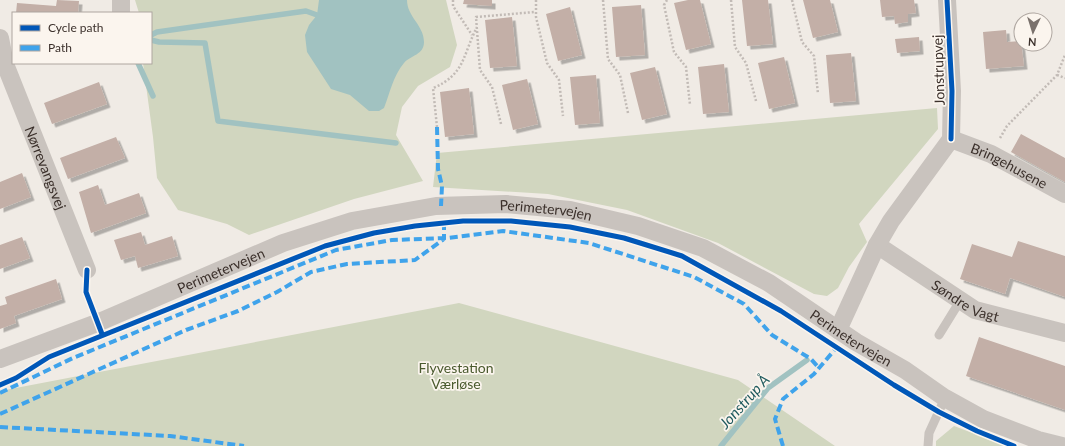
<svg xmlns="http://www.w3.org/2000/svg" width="1065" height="446" viewBox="0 0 1065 446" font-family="Lato,sans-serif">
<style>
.green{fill:#d1d6bf}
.water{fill:#a1c2c1}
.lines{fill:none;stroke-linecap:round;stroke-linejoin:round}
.stream{stroke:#a1c2c1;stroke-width:5.5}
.building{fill:#c3afa7;filter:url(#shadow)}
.path{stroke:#c2bbb6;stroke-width:2.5;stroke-dasharray:2 2;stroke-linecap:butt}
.service{stroke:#c9c3be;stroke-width:9}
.minor{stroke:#c9c3be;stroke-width:18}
.quiet{stroke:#3fa3eb;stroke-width:4;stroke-dasharray:8 4;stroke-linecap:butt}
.cycleway-casing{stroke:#fbf5ee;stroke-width:8}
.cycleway{stroke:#0057b8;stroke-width:5}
.labels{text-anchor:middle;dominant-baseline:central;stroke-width:3.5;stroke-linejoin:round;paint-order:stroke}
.street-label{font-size:14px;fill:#3b302b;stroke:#fbf5ee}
.park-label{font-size:14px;fill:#4a5a2e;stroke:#fbf5ee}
.water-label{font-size:15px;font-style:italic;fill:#1f5a5e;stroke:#fbf5ee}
</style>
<defs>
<filter id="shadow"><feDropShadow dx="3.5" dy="3.5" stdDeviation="0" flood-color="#0004"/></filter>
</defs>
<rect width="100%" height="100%" fill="#f0ebe5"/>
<!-- green -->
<path class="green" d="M135,0H446L457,45L450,67L418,86L402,107L396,135L423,181L354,199L249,235L227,224L178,210L157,178L153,137L143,63H151V13H139Z
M937,108L938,129L859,224L867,242L849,267L838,288L827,296L814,294L718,243L627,210L548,194L433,187L437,153Z
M459,303L738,380L835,446H0V391Z
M954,426L1007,446H936V441Z"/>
<!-- water -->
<path class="water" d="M319,0H407C407,17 424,25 424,42C424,55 411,55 404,63C393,76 390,93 384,108L379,111H369L350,95L331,89L307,52L305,35L309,25L317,15Z"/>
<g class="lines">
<!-- stream -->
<path class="stream" d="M151,35L157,32L306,11L317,15
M151,40L159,42L205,43L218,121L396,143
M138,63L153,96
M721,446L768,388L807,360"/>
</g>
<!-- building -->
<path class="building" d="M57,0L79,1L78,13H16L17,3L56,6Z
M464,0H492V6L463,4Z
M688,0H700L711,44L686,50L674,3Z
M742,0H768L773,44L747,46Z
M803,0H830L838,32L813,38Z
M880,0H914L916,13L908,14V22L895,24L894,16L882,17Z
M641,5L645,55L616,57L612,7Z
M570,7L582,55L558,61L546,14Z
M512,17L517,66L490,68L485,20Z
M1006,30L1007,42L1021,41L1024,66L986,69L983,32Z
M919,37L920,51L897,53L895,39Z
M851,53L856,101L830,103L826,55Z
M784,57L795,103L769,109L758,63Z
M724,64L729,112L703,114L698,67Z
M655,67L667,114L642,120L630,73Z
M596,75L600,123L575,125L570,77Z
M527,79L538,124L513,130L502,85Z
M99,82L107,104L52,124L44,103Z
M469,88L474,134L445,137L440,92Z
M1021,134L1065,158V182L1011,152Z
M116,137L125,158L68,179L60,158Z
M22,173L31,197L0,209V182Z
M98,185L105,205L139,193L146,213L91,233L79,192Z
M141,232L145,245L172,236L178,256L138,268L135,256L121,260L114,240Z
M22,237L30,258L0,269V245Z
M1018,241L1065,256V297L1010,278L1005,294L960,279L972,244L1012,257Z
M56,279L62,299L14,316L16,323L0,329V306L7,304L5,297Z
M979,337L1065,366V410L966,376Z"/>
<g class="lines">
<!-- path -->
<path class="path" d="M453,0V6L472,35
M536,0V17L547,63L559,80L563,116
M603,0L608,59L620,75L628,113
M667,0L664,5L674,52L686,67L690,105
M731,0L735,47L746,63L756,101
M792,0L802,42L814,56L818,94
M1057,75L1065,78
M501,124L492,87L480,70L476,17L535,12
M437,127L433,88C465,75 463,54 477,27
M1000,138L1007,126L1057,75L1065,55"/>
<!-- service -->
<path class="service" d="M939,335L960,301
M928,446L929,433L945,398"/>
<!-- minor -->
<g class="minor">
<path d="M121,0V13"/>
<path id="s1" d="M0,38L5,64L87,270"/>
<path id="s2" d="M951,139L991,154L1065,194"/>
<path id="s3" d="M877,245L975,310L1065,333"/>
<path d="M838,330L877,245L891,221L951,139L952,91L947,0"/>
<path id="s4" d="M0,359L97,323L283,243L352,221L436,206L506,204L570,210L638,226L703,248L769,283L856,342L905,370L945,398L983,419L1038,440L1062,446"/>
</g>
<!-- quiet -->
<path class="quiet" d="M437,127L438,169L442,186L441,206
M0,393L73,358L336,250L392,240L448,238L503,231L589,243L694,277L744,304L772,335L811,359L819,368
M0,414L186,330L238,311L277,292L311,272L347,264L415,260L444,239V223
M0,427L170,436L244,446
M783,446L775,419L783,399L814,374L837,347"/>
<!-- cycleway casing -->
<g class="cycleway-casing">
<path id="cycleway" d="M947,0L952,91L951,139
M87,270L86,292L102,334
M0,385L16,378L49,357L325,246L374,233L415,226L463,221H511L570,227L624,238L682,256L781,311L894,385L939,412L977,431L1014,446"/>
</g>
<!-- cycleway -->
<use href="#cycleway" class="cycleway"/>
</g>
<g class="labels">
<!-- street labels -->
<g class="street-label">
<text transform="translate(938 70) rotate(-92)">Jonstrupvej</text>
<text stroke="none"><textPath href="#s2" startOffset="64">Bringehusene</textPath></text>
<text stroke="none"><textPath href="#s1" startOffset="138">Nørrevangsvej</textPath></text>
<text stroke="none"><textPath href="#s4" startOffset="574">Perimetervejen</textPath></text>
<text stroke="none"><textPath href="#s4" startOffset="238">Perimetervejen</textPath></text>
<text stroke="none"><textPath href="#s3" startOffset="105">Søndre Vagt</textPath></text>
<text stroke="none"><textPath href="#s4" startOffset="910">Perimetervejen</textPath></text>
</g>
<!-- park labels -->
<g class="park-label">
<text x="456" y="367">Flyvestation<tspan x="456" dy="16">Værløse</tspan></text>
</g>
<!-- water labels -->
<g class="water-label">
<text transform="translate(744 401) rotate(-48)">Jonstrup Å</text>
</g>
</g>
<!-- legend -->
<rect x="12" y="12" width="140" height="52" fill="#fbf5ee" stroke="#aea6a0"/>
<rect x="20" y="25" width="20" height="6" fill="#0057b8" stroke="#aea6a0"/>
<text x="48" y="32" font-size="12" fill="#3b302b">Cycle path</text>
<rect x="20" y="45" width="20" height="6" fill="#3fa3eb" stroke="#aea6a0"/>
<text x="48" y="52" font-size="12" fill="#3b302b">Path</text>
<!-- north arrow -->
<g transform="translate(1033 32) rotate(184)"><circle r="19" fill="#fbf5ee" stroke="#aea6a0"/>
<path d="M0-3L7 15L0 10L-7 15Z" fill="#7a716c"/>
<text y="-6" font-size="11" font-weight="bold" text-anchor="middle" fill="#3b302b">N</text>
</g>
</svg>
